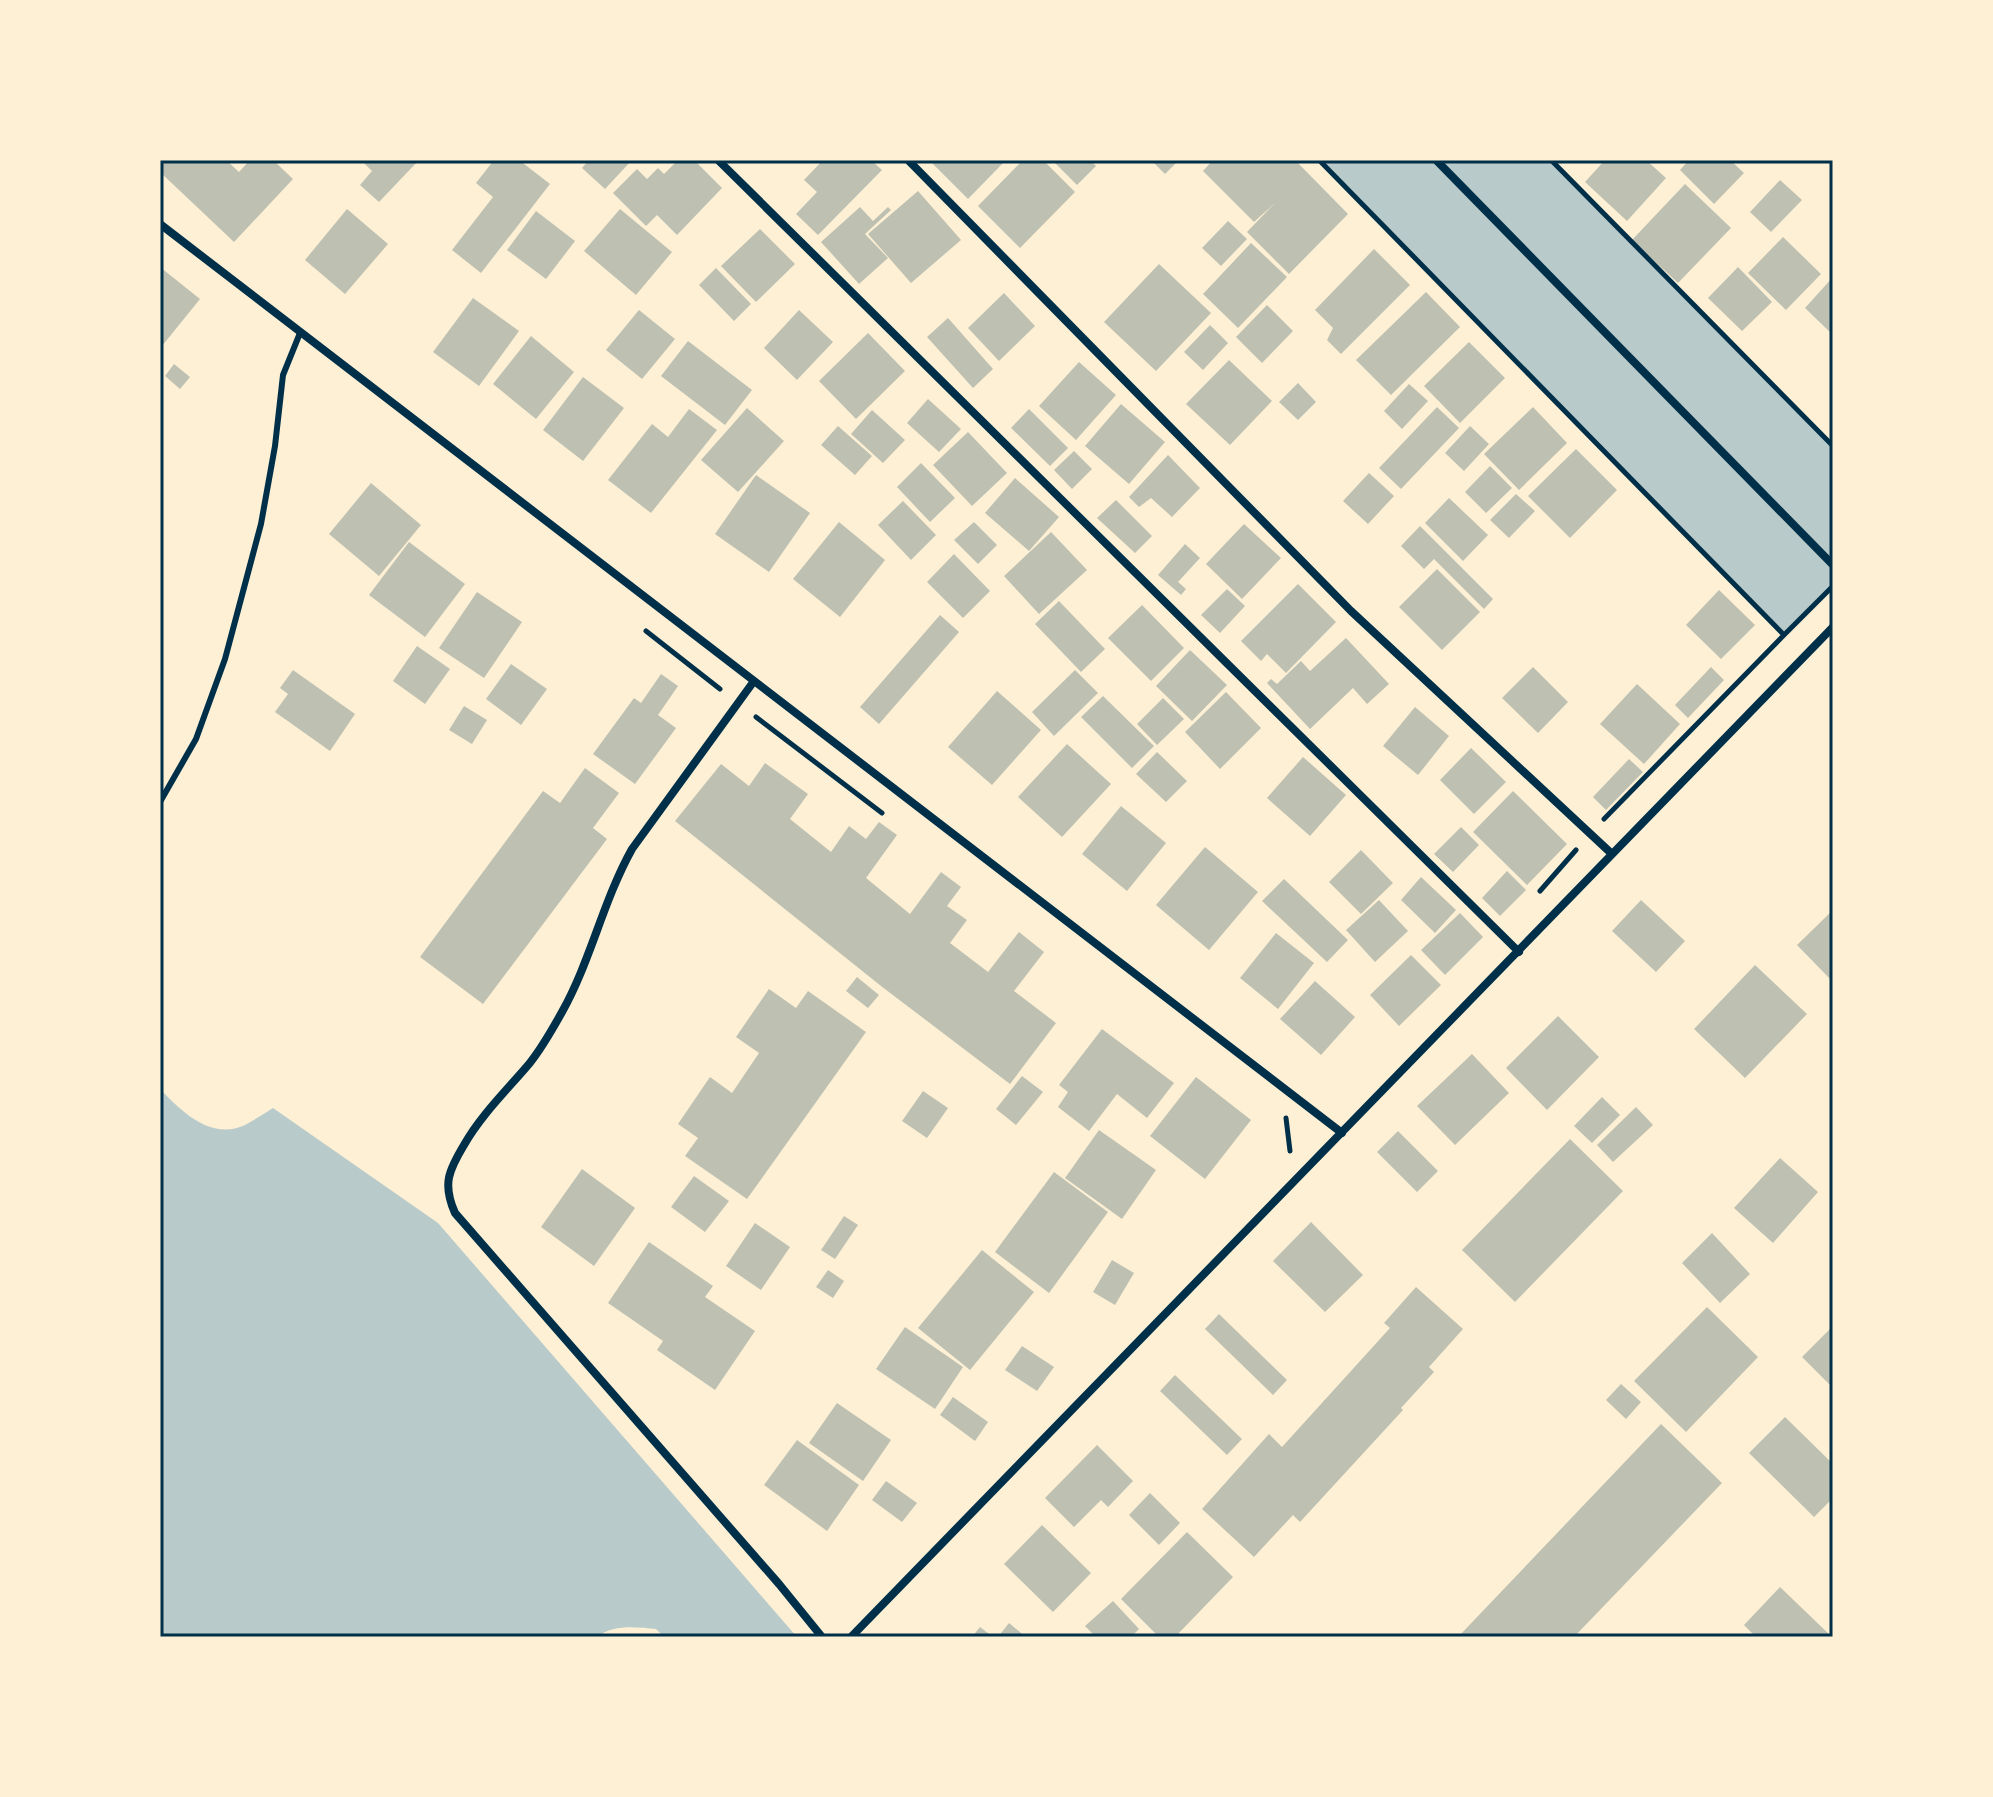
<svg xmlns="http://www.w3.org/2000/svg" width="1993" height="1797" viewBox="0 0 1993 1797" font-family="'IBM Plex Sans',sans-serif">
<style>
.green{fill:#b9caca}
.building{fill:#bec0b2}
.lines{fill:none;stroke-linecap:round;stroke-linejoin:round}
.path{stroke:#003049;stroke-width:5}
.service{stroke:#003049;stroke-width:6}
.minor{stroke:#003049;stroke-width:8}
.neatline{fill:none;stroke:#003049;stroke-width:3}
</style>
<rect width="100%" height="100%" fill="#fdf0d5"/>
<!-- green -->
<path class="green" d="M1319,160H1551L1833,446V585L1784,635Z
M160,1089C181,1111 211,1141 245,1125C254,1120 264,1114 273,1108L438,1223L797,1637H664L656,1629C637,1627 613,1624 597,1637H160Z"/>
<!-- building -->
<path class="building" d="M164,160H226L239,172L250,160H273L293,179L234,242L160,172V165Z
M361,160H419L379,202L360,185L372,171Z
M494,160H519L550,184L481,273L452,250L493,197L476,183Z
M589,160H632L605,189L582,168Z
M678,160H694L722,188L677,235L657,215L646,226L613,193L637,169L647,179L658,168L664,174Z
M823,160H871L882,170L818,235L796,214L817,192L804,180Z
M929,160H1006L968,199Z
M1023,160H1043L1075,192L1020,248L978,206Z
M1052,160H1090L1096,166L1077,185Z
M1151,160H1179L1165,174Z
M1213,160H1295L1348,214L1289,274L1247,232L1275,203L1254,222L1203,171Z
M1605,160H1646L1666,178L1627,221L1585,182Z
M1689,160H1730L1744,173L1714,204L1680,170Z
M1780,180L1802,200L1771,232L1750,212Z
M1685,184L1731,228L1678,283L1632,240Z
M918,191L961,240L911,283L868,234Z
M860,207L873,221L888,207L891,210L865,234L888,258L859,284L821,242Z
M347,209L388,244L345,294L305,260Z
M620,209L672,252L636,295L584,251Z
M536,211L575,241L546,279L507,250Z
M1228,221L1247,239L1221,266L1202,248Z
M760,229L795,264L756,302L721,266Z
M1783,237L1821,274L1786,310L1748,273Z
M1251,243L1287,277L1238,328L1203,294Z
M1374,249L1410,285L1341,354L1327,340L1333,328L1315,310Z
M1159,264L1211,313L1156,371L1104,322Z
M160,267L200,299L162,346L160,344Z
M1738,267L1772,302L1742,331L1708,298Z
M716,268L751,304L734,321L699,285Z
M1833,277V335L1805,308Z
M1426,292L1460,327L1391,395L1356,360Z
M1004,293L1035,326L999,361L968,328Z
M473,298L519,331L479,386L433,352Z
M1267,305L1293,331L1262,363L1236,337Z
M639,310L675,339L642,379L606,350Z
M799,310L833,342L797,380L764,348Z
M948,318L993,369L973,388L927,337Z
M1210,325L1228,343L1203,370L1184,352Z
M868,333L905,371L856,419L819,381Z
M531,336L574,372L536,419L493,384Z
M688,341L752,390L725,425L661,376Z
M1469,342L1505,378L1460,423L1424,386Z
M1229,360L1272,401L1230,445L1186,404Z
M1079,362L1116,395L1076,440L1039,406Z
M174,364L190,377L180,389L165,376Z
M583,377L624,408L583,461L543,430Z
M1298,383L1316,402L1298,420L1279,402Z
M1409,384L1428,401L1402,429L1384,411Z
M928,399L961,429L939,452L907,423Z
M1121,404L1165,442L1129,484L1085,446Z
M1437,407L1459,428L1401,489L1379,468Z
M1533,407L1567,443L1519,490L1484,454Z
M747,408L784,441L738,492L701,460Z
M689,409L717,430L651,513L608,480L652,424L668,437Z
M1029,409L1068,448L1050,466L1011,428Z
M872,410L905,440L883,463L851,434Z
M838,426L872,456L855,475L821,445Z
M1470,426L1489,444L1464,471L1445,453Z
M968,432L1007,473L972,506L933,465Z
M1576,449L1617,490L1570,538L1528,496Z
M1074,451L1092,469L1072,489L1054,470Z
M1168,455L1200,488L1172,517L1151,498L1139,507L1129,497Z
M921,463L955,498L930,522L897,487Z
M1490,466L1512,488L1486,513L1465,492Z
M1369,473L1394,496L1368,524L1343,501Z
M756,475L810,513L769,572L715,534Z
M1015,478L1059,517L1029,551L985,513Z
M371,483L421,525L379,576L329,534Z
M1516,494L1535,511L1509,538L1490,520Z
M1449,498L1488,535L1463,561L1425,523Z
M1116,500L1152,536L1135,553L1097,518Z
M903,501L936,535L911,560L878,525Z
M839,522L885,560L840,617L793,579Z
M974,522L997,545L978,564L954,540Z
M1244,524L1281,558L1242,599L1206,564Z
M1420,526L1493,599L1484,609L1434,559L1424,569L1401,546Z
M1051,532L1087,570L1039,614L1004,576Z
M409,542L465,584L425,637L369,595Z
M1185,544L1200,558L1178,582L1186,589L1181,595L1158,575Z
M954,554L990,591L963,618L927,582Z
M1437,569L1480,612L1442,650L1399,607Z
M1298,584L1336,622L1286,673L1267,654L1261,661L1241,641Z
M1227,589L1245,606L1220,633L1201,615Z
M1719,590L1755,625L1721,659L1686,625Z
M477,592L522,622L484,678L439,648Z
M1059,601L1105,649L1081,672L1035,624Z
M1142,605L1184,648L1151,681L1108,638Z
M940,615L959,632L879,724L860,707Z
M1346,638L1389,684L1367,704L1353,688L1310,729L1267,683L1271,679L1277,684L1301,661L1310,671Z
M417,646L450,669L425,704L393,681Z
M1190,650L1227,685L1192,721L1156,686Z
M511,664L547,689L521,725L486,699Z
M1533,667L1568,702L1538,733L1502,698Z
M1711,667L1724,680L1688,718L1675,705Z
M293,670L355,714L330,751L275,712L288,694L280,688Z
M1075,670L1098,693L1054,736L1032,712Z
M661,674L678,686L658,715L676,728L635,784L593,754L634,698L641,703Z
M1637,684L1680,724L1644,764L1600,724Z
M997,691L1041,730L992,785L948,747Z
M1226,692L1261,728L1220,769L1185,732Z
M1103,696L1154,746L1132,768L1081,717Z
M1163,698L1184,719L1157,745L1137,724Z
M464,706L487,720L472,744L449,730Z
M1415,707L1449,736L1418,775L1383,746Z
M1067,744L1111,784L1062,837L1018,797Z
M1471,748L1506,782L1474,814L1440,780Z
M1157,752L1187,781L1166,802L1136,774Z
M1303,757L1346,795L1310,836L1267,798Z
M1629,759L1643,772L1606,810L1593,797Z
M765,763L808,794L790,819L831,852L849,826L866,839L879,822L897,835L866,878L910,914L941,872L961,887L947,906L967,920L950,943L988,972L1019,932L1044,952L1014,991L1056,1023L1010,1084L881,986L675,821L721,764L749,786Z
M585,768L619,793L593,828L607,839L483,1004L420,957L543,791L560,803Z
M1513,791L1567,844L1527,885L1473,832Z
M1121,806L1166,843L1127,891L1082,854Z
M1461,827L1479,845L1453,872L1434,854Z
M1205,847L1258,892L1209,950L1156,905Z
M1361,850L1393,883L1361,914L1329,882Z
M1507,871L1526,890L1500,916L1482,898Z
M1421,877L1456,910L1435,933L1401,900Z
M1284,879L1348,940L1327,962L1262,901Z
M1379,900L1408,931L1375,962L1346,930Z
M1641,900L1685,941L1656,972L1612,931Z
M1833,910V982L1797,945Z
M1460,913L1483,937L1445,975L1421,950Z
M1276,933L1314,963L1278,1009L1240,978Z
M1411,955L1441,985L1399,1026L1370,995Z
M1755,965L1807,1014L1745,1078L1694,1029Z
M857,977L879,995L868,1008L846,991Z
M1315,981L1355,1017L1321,1055L1280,1019Z
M769,989L796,1008L808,991L866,1032L747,1199L685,1156L698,1138L678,1124L710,1077L732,1093L759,1053L736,1037Z
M1558,1016L1599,1057L1547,1110L1506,1068Z
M1102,1029L1174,1083L1147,1118L1117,1094L1089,1131L1058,1107L1068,1092L1059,1085Z
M1472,1054L1509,1093L1455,1145L1417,1106Z
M1022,1076L1043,1092L1016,1125L996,1109Z
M1196,1077L1251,1120L1205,1179L1150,1136Z
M923,1091L948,1108L927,1138L902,1121Z
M1602,1097L1620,1115L1592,1143L1574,1126Z
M1636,1107L1653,1125L1613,1162L1597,1145Z
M1099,1130L1156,1170L1122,1219L1065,1178Z
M1398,1131L1438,1171L1417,1192L1377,1152Z
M1570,1139L1623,1191L1515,1302L1462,1250Z
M1780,1158L1818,1192L1773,1243L1734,1208Z
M582,1169L635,1208L594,1266L541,1227Z
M1054,1172L1108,1212L1049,1293L995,1252Z
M694,1176L729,1201L705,1232L671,1207Z
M844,1216L858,1225L835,1259L821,1250Z
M1311,1222L1363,1275L1325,1312L1273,1261Z
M755,1223L790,1247L761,1290L726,1266Z
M1712,1233L1750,1274L1720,1303L1682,1263Z
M649,1242L713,1286L705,1297L755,1331L715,1390L657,1350L663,1341L608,1303Z
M982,1250L1034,1292L970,1370L918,1328Z
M1112,1260L1134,1273L1115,1305L1093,1292Z
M828,1270L844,1281L833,1298L816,1287Z
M1416,1287L1463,1329L1429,1367L1434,1372L1401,1408L1403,1410L1300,1522L1293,1515L1254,1557L1202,1509L1269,1434L1282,1447L1390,1328L1384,1323Z
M1707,1307L1758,1357L1686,1432L1634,1381Z
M1219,1314L1287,1380L1273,1395L1205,1329Z
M1833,1326V1388L1802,1357Z
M905,1327L963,1367L935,1409L876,1369Z
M1022,1346L1054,1367L1037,1391L1005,1370Z
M1175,1375L1242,1439L1227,1455L1160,1391Z
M1621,1384L1641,1402L1626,1419L1606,1400Z
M953,1397L988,1422L975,1441L940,1415Z
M837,1403L891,1440L863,1481L809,1443Z
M1785,1417L1833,1464V1498L1814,1517L1749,1453Z
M1661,1424L1722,1483L1574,1637H1458Z
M797,1440L859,1485L827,1531L764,1485Z
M1097,1445L1133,1481L1108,1507L1101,1500L1074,1527L1045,1498Z
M886,1481L917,1503L902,1522L872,1500Z
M1150,1493L1180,1523L1159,1545L1129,1515Z
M1042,1525L1091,1573L1053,1612L1004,1564Z
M1187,1532L1233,1577L1175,1637H1159L1121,1599Z
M1780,1587L1832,1637H1756L1744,1625Z
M1113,1601L1139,1629L1131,1637H1096L1085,1626Z
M1009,1623L1026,1637H998Z
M980,1627L993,1637H972Z"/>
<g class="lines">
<!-- path -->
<path class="path" d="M1319,160L1784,635L1831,588
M1551,160L1833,446
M646,631L720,689
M756,717L882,813
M1604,819L1784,635
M1540,891L1576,850
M1286,1118L1290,1151"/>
<!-- service -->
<path class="service" d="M160,802L196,739L225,659L261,524L275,446L283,375L300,333"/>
<!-- minor -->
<path class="minor" d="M718,160L1519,952
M908,160L1351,611L1612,854
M1436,160L1833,565
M160,224L1342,1133
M754,681L632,849C603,901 591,960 562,1012C552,1030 542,1048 529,1064C507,1090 481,1115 464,1145C449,1170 442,1184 455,1213L779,1584L822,1637
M851,1637L1833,627"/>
</g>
<!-- border -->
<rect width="1993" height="1797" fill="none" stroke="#fdf0d5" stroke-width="324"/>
<rect x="162" y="162" width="1669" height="1473" class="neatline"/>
</svg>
